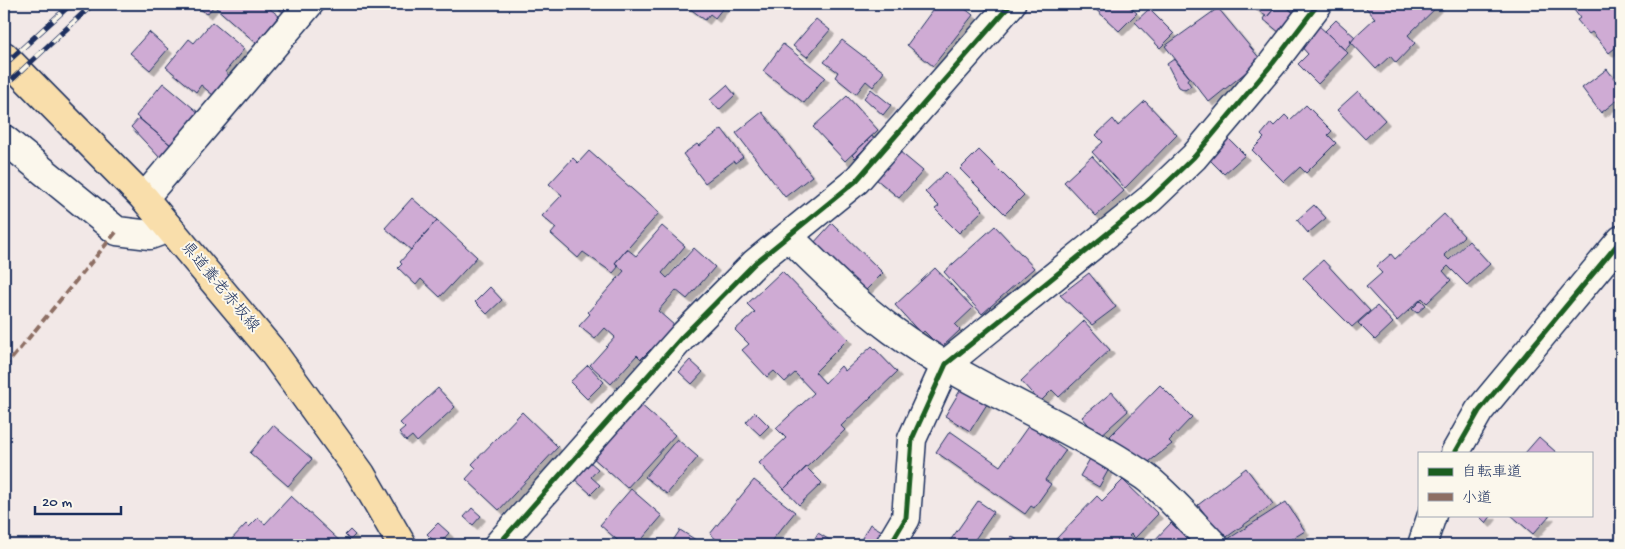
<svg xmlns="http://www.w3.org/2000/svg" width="1625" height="549" viewBox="0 0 1625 549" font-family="'Gochi Hand','Klee One',sans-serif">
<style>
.building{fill:#cfabd4;stroke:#1b2f5e;filter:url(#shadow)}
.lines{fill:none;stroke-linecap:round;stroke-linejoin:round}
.minor-casing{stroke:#1b2f5e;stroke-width:31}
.major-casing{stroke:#1b2f5e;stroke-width:31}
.minor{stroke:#fbf7ec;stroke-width:28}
.major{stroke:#f9deab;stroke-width:28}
.rail-casing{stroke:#1b2f5e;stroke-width:5.5}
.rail{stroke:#fbf7ec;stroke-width:4;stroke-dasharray:11;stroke-linecap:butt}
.quiet{stroke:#8d6e63;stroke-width:4;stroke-dasharray:8 4;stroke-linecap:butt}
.cycleway-casing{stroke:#fbf7ec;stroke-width:8}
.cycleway{stroke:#1b5e20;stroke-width:5}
.labels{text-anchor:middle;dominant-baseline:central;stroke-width:4;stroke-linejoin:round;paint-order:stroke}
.street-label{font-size:16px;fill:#1b2f5e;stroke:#fbf7ec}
</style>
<defs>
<filter id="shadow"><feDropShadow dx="4.5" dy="4.5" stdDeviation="0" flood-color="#0004"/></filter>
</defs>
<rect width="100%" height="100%" fill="#f2e8e7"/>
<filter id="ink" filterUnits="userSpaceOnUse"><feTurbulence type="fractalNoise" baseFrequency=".02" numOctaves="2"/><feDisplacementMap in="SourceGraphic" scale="10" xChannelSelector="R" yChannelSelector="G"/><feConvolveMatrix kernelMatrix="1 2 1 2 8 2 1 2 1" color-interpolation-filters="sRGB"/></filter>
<g filter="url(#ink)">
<!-- building -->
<path class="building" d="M194,4H264L279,16L256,43L214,6L207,14Z
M273,4H291L283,12Z
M684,4H726L715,18L710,14L705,20Z
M932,4H959L973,15L933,66L907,45L932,11L929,9Z
M1090,4H1126L1137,13L1119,31Z
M1250,4H1278L1267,17Z
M1278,4H1283L1295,14L1280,33L1263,19L1265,16L1267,17Z
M1283,4H1306L1297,15Z
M1370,4H1440L1408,35L1415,43L1396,63L1390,56L1376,69L1350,41L1375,18L1366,8Z
M1582,4H1621V43L1609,53L1592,32L1589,34L1577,20L1580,18L1574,10Z
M1218,8L1261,60L1209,102L1165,46Z
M1149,9L1174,34L1160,48L1135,22Z
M816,19L830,30L807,57L793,46Z
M1336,20L1355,37L1345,50L1325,31Z
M212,22L244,49L225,72L230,76L213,95L201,85L196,92L166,67L189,39L194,43Z
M1317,24L1348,53L1318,84L1298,64L1308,54L1298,43Z
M149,32L168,49L150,70L130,53Z
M842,40L884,72L873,87L866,81L856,94L835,77L838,72L824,62Z
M783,44L825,77L804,103L763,71Z
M1174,59L1189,77L1187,80L1191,86L1185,90L1179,87L1167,64Z
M1607,69L1621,88V97L1601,113L1582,88Z
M163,83L199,113L172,146L136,116Z
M727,85L735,95L719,110L710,100Z
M871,89L891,105L883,115L864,98Z
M1358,91L1385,120L1365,139L1337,110Z
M847,96L878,130L845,161L813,127Z
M1145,101L1177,135L1125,188L1092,152L1103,142L1096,135L1113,119L1118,126Z
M1306,105L1332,131L1328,135L1336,143L1306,173L1300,167L1284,182L1252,150L1264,138L1261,135L1271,123L1274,126L1285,115L1290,120Z
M762,112L812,176L785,197L736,133Z
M139,118L172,146L161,159L131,127Z
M722,129L743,157L735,163L734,161L705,183L683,154L697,144L699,146Z
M872,136L874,139L855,158L852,155Z
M1228,138L1245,155L1224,174L1208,158Z
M979,150L1024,195L1005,214L960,169Z
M589,151L659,213L615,263L619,266L613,273L583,252L578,258L551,234L556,228L542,216L562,195L549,184L573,158L578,163Z
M899,151L923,171L899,198L876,179Z
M1092,156L1124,191L1096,216L1064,182Z
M946,172L983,210L959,233L935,209L939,206L925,192Z
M412,198L437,220L411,250L385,228Z
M1314,205L1326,218L1308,233L1297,220Z
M1444,214L1464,236L1444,255L1449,260L1469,241L1490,264L1467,285L1448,266L1443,271L1451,280L1427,303L1422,298L1397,321L1366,287L1382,273L1376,267L1391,254L1395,259Z
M437,220L477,257L440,297L421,279L416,285L398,268L402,264L400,262Z
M832,223L883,273L864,292L813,244Z
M662,226L685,246L662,273L667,278L694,248L715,267L687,299L676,290L658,311L675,326L653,351L651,349L641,359L637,355L611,384L590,365L615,337L605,328L595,339L579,326L590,314L588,312L624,271L615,263L627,249L636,256Z
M995,226L1034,268L982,314L944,272Z
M1323,260L1370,311L1352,327L1303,278Z
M935,268L973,308L955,325L960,330L941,348L924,331L921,334L895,305Z
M782,271L848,339L815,372L825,383L841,366L845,371L872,346L897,372L841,426L845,430L784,489L759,463L786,438L776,428L814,393L795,373L785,382L774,371L767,377L742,350L749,344L735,330L755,312L747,304Z
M1089,273L1116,307L1092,325L1060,295Z
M490,287L502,300L487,314L475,302Z
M1421,300L1426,305L1417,313L1412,309Z
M1377,306L1393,323L1375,340L1358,323Z
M1084,321L1110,350L1059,397L1052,390L1040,402L1021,381Z
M690,360L703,372L692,384L679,372Z
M588,365L604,382L587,399L570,382Z
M1160,385L1192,417L1169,441L1172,444L1141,468L1110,436Z
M438,388L455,407L417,442L412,436L406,441L399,433L405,428L400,423Z
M961,389L970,395L972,390L989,401L970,431L945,416Z
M1112,392L1128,411L1099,437L1082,417Z
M639,403L675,435L627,488L591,456Z
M522,412L558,447L499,510L466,479L476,468L472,464Z
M755,412L769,426L760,435L746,422Z
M273,425L312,459L288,486L250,453Z
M1029,425L1066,450L1045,480L1051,484L1034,508L1031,506L1025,514L936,452L950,431L1000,466Z
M1539,437L1557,453H1525Z
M677,439L698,457L667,494L645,477Z
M1091,457L1110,467L1099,487L1080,476Z
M589,461L598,469L591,477L600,485L591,494L573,478Z
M806,467L822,483L799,505L784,489Z
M1246,468L1273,504L1224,539L1198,505Z
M754,480L795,512L768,545H723L710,534Z
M1123,480L1158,514L1135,538L1131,534L1129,536L1134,540L1129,545H1055L1058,542L1056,539L1097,496L1102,501Z
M631,489L662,516L637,545H623L600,525Z
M291,496L344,545H230L228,543L246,524L249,527L258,518L265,524Z
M978,501L994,512L971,545H947Z
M1286,502L1305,531L1282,545H1228L1225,541Z
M472,508L481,516L473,525L464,517Z
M1478,515H1492L1486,523Z
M1511,515H1550L1533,534Z
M438,523L449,533L438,545L427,534Z
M1171,523L1194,545H1150Z
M870,524L882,531L874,545H858Z
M350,530L355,535L350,540L345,535Z
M680,530L704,545H670Z
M818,533L838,545H811Z
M1012,536L1023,545H1004Z
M1293,538L1297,545H1282Z"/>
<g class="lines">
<!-- minor casing -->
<g class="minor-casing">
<path id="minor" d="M4,139L117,231L150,235L169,228
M144,198L309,4
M788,236C821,268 854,302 892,330C970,388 1064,421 1144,476C1166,492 1194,525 1214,545
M1455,453L1479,411L1621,240
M498,545L684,335L755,263L856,181L1011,4
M890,545L906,518L912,439L946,364L1150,199L1194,157L1273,63L1318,4
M1422,545L1432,515"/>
</g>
<!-- major casing -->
<g class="major-casing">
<path id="major" d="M4,56L144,198L272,351L361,474L402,545"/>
</g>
<!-- minor -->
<use href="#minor" class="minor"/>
<!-- major -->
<use href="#major" class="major"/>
<!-- rail casing -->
<g class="rail-casing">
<path id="rail" d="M4,65L71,4
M4,87L93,4"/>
</g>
<!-- rail -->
<use href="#rail" class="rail"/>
<!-- quiet -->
<path class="quiet" d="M4,368L117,231"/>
<!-- cycleway casing -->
<g class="cycleway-casing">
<path id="cycleway" d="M1455,453L1479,411L1621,240
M498,545L684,335L755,263L856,181L1011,4
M890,545L906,518L912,439L946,364L1150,199L1194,157L1273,63L1318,4"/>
</g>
<!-- cycleway -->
<use href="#cycleway" class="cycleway"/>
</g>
</g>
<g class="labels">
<!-- street labels -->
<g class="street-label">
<text transform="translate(219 288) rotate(50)">県道養老赤坂線</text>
</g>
</g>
<!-- margin -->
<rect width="1625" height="549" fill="none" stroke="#fbf7ec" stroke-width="20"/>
<rect x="10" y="10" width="1605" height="529" fill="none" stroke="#1b2f5e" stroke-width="2" filter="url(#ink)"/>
<!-- legend -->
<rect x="1418" y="452" width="175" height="65" fill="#fbf7ec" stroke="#a1a7b3"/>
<rect x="1428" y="468" width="25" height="8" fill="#1b5e20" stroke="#a1a7b3"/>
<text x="1462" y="476" font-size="15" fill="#1b2f5e">自転車道</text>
<rect x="1428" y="493" width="25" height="8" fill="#8d6e63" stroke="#a1a7b3"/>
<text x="1462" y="502" font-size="15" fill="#1b2f5e">小道</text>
<!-- scale -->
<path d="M35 506v8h86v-8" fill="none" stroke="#1b2f5e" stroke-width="2.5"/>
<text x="42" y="506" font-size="15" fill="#1b2f5e" stroke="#fbf7ec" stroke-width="4" paint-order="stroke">20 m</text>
</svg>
